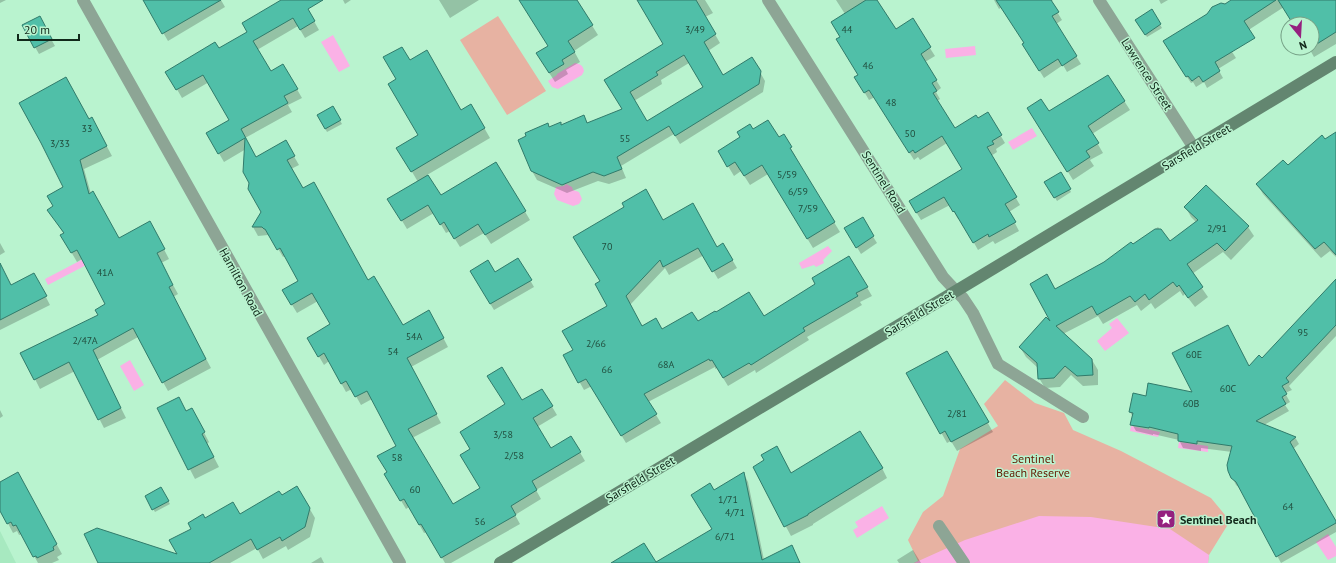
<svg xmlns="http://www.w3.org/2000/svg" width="1336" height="563" viewBox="0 0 1336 563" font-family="'PT Sans',sans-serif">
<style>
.built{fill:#a7e9c0}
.green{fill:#e7b2a2}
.water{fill:#fab1e6}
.shadow{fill:#0003;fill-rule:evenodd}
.building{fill:#50bfa8;stroke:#317b6b;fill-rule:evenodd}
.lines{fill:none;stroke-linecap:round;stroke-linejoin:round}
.lane{stroke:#8da595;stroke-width:12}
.street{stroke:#8da595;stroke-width:12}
.secondary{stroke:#638670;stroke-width:12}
.labels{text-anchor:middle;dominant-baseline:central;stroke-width:3;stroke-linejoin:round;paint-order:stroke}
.number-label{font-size:10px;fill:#214e3e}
.street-label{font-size:12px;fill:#11281a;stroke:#b9f3cf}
.park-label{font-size:12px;fill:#641a02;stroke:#b9f3cf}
.poi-label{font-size:12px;font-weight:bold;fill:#11281a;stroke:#b9f3cf;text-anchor:start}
</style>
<rect width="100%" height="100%" fill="#b9f3cf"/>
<!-- built -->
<path class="built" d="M0,531L16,563H0Z"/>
<!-- green -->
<path class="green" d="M498,16L546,91L507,115L460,40Z
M1005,380L1035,403L1064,413L1073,430L1121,451L1211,498L1230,521L1209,555L1208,563H914L918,561L908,540L923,512L943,496L960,449L998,426L984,404Z"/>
<!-- water -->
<path class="water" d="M333,35L350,66L339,72L321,42Z
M975,46L976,55L946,58L945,49Z
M575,63C581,64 583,66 584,71L582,75L558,89L552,87L548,81L557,75V74Z
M1032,128L1037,136L1013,150L1008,142Z
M566,184L572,187L573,190L579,192L582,199L579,204L573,206L557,200L554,194L556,187L564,186Z
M828,246L832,251L823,260L824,263L816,267L814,265L802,269L799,263Z
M89,256L92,262L48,285L45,279Z
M1117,318L1129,333L1105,351L1097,341L1112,328L1109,324Z
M130,360L144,385L134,391L120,366Z
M1131,426L1160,432L1158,437L1130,431Z
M1179,442L1208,446V452L1178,448Z
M882,506L889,518L857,538L853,530L858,527L855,522Z
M1039,516L1091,517L1170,529L1209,555L1208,563H914L965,540Z
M1328,534L1336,547V556L1328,560L1316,542Z"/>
<!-- shadow -->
<path class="shadow" d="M0,0H6L0,3Z
M144,0H221L225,7L168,41Z
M283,0H302L319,30L305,38L298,26L257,50L270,72L283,65L302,98L288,105L292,112L245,138L256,158L285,141L299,165L291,169L303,189L368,281L402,326L434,320L448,347L411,367L441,423L412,438L452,506L481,489L471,449L522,402L542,390L557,415L537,427L551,449L571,437L585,461L536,490L541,499L515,515L520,524L451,563H445L427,532L424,533L409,507L406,509L385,474L388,473L397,446L372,399L361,405L352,389L346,392L329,361L324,365L308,338L331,324L318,301L297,313L283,290L299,281L285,256L283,257L271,237H270L268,235L258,236L253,227L262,212L250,183L246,149L224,162L207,133L230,120L209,82L182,98L167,72L219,50L249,32Z
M343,0H351L345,4Z
M439,0H479L450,18Z
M522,0H576L598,35L574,51L580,62L566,70L568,74L555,82L543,63L549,46Z
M640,0H705L713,13L705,17L720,43L708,51L723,76L752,58L765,81L763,92L680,144L674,134L621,166L626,178L609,184L598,181L567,193L537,180L532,171L549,128L561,126L584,116L588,124L623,110L610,89L665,44ZM689,63L704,88L647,122L634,101L662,84L661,80Z
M836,0H876L896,30L912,20L935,56L925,62L941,88L936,92L940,99L937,101L955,129L978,119L987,113L1005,143L996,149L997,152L991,156L1020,205L1009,212L1019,231L995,244L993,241L978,250L960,218L958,219L950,205L921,220L910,202L964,170L947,143L920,160L918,157L914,160L875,97L869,100L856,78L859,75L841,37L845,14Z
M994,0H1053L1051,2L1062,20L1056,24L1081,64L1067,72L1063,65L1044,78L1028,52L1025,44L1002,7L999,9Z
M1159,0H1168L1161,4Z
M1233,0H1336V44L1314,57L1309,48H1312V24H1294L1284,7L1247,31Z
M1152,11L1162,28L1147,37L1137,21Z
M1208,14L1236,58L1218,69L1223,78L1207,88L1204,82L1196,87L1193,82L1191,83L1168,48Z
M39,18L55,46L39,54L23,26Z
M409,62L461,111L471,105L490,138L427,175L440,196L496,163L530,220L491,244L484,233L460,247L450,231L446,233L434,213L407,229L389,199L418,182L398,148L419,136L397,79Z
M1108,76L1130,110L1092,134L1103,153L1090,160L1094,166L1073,180L1034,117L1048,112Z
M333,108L342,124L327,132L318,115Z
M89,120L97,128L112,156L84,169L91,194L118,239L155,232L169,259L161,263L178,294L173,297L211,368L168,391L138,337L97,360L126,418L104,428L75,371L40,389L35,379L99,315L107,304L82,259L77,262L62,236L64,234L48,210L55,207L64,187Z
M753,131L778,139L783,136L796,157L795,158L840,232L813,248L768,174L750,185L741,171L734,176L719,151Z
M1336,133V257L1330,251L1321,258L1263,194L1257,184L1288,167Z
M1060,173L1071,192L1057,201L1046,182Z
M1186,208L1248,227L1254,236L1231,260L1223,252L1192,274L1208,297L1195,307L1185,294L1183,296L1180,291L1155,309L1151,303L1141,311L1137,305L1103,324L1098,316L1063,334L1092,360L1098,370V385L1083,386L1071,375L1060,387L1045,388L1039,378L1038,368L1026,357L1020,347L1053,325L1055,290L1105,262L1132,246L1158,227L1170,242L1196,222L1191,217Z
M862,219L877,243L861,254L846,229Z
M663,221L717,248L723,244L737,268L718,279L704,255L669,275L665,268L630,305L641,327L662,331L697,322L763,317L817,285L849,257L872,296L860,302L862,305L807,337L809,340L756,373L755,370L728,386L717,368L715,369V367L648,402L661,423L626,443L592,386L584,390L565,356L574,350L609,306L601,282Z
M0,243L5,252L0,255Z
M518,259L534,287L494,310L471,272L495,273Z
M0,264L11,286L34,274L50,305L0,330Z
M1336,284V336L1289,386L1292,390L1285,393L1290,402L1285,405L1289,411L1264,425L1295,437L1299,444L1293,449L1336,523V532L1281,563L1241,489L1236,485L1232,477V452L1201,448V451L1183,448L1179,440L1153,434V435L1136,431L1132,424L1133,417L1130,412L1146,397L1194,393L1249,368L1262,359Z
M947,352L993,432L957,451L951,441L947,443L908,373Z
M158,408L186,412L197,419L209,442L207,444L219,467L195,479Z
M0,410L3,416L0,418Z
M754,467L791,474L882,468L887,478L813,524V525L791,536Z
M744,474L748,482L764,560L792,546L800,563H669L713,533L714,491Z
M0,483H23L62,554L57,557L59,560L52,563H38L22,534L19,535L17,531L13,533L0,508Z
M297,487L315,518L310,537L288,550L286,546L263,559L257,548L230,563H99L179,556L193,530L205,519L239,516L281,496Z
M160,488L170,504L155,512L146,497Z
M913,550L921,563H899L897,560Z
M321,557L324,563H311Z"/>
<!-- building -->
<path class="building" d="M143,0H221L162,34Z
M281,0H323L308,9L315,21L300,30L293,18L253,41L271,71L283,64L298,89L284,96L288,103L241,129L256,157L286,140L295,156L287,160L303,188L314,182L368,280L374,276L403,325L429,310L444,338L407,358L437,414L408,429L453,504L480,488L460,455L470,449L460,432L505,404L487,376L502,367L522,400L542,389L553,406L533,418L551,448L571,436L581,452L532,481L537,490L511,506L516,515L441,558L421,524L419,525L404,499L400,501L384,474L387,472L377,456L396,446L367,391L355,397L346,381L341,384L324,353L318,357L307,338L330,324L312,293L291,305L282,290L298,281L280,248L277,250L265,229H264L262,227H252L261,212L248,189L249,183L243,172L245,138L218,154L206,133L229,120L203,75L176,90L165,72L215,42L219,48L247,32L242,23Z
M519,0H577L593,25L568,41L575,52L562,60L564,64L549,73L536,53L548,46Z
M637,0H696L716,34L704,42L723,75L752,57L761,71L759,84L675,136L669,126L617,157L622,169L604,176L593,172L562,185L531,171L518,140L526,136L525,133L548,123L549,127L561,122V125L584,115L587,123L622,109L604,80L663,44ZM684,55L703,87L647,121L630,92L658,75L656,72Z
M866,0H877L896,29L913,18L931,47L921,54L937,80L932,83L937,91L933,93L955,128L976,115L978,118L988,112L1002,135L992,141L994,144L987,147L1017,197L1005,204L1016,222L989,237L988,234L973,243L954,211L953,212L944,197L916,213L909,201L962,169L942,136L915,153L913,150L909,153L869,90L864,93L854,77L858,75L836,39L840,37L831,22Z
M996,0H1051L1059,12L1052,16L1077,56L1062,66L1058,59L1039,71L1022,44L1024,43Z
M1231,0H1276L1244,21L1255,38L1215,62L1220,71L1203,82L1199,76L1192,81L1188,76L1186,77L1163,41L1207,14L1212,7L1221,3L1225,4Z
M1278,0H1336V32L1312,47V24H1293Z
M1152,9L1161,24L1145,35L1135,20Z
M40,16L52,39L34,48L22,25Z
M402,47L410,60L427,50L461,110L471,104L485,128L411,172L396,148L418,135L388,84L396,79L383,57Z
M1108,75L1125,101L1088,126L1099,143L1086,151L1090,157L1067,172L1027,108L1041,99L1049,111Z
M66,77L89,119L92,117L107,146L80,160L89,194L93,191L119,238L150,221L165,249L157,253L173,285L169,287L206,359L162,383L133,328L93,350L121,408L98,420L69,362L34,380L20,353L98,315L95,310L105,304L77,250L71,253L60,235L64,233L47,210L53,206L47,196L63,187L41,143L19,103Z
M333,106L341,120L325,129L317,115Z
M768,120L779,137L784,134L792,147L790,148L835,222L807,239L762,165L744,176L735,162L727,167L718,151L740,137L737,132L750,124L753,129Z
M1336,132V255L1324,242L1315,249L1256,184L1283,160L1288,165L1322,135L1325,139Z
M496,162L526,211L485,235L478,224L454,239L444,222L440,225L428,205L401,221L387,199L428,175L441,195Z
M1061,172L1071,189L1054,198L1044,182Z
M1206,185L1249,226L1225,251L1217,243L1187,264L1203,287L1188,298L1179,285L1177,287L1173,282L1149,300L1145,294L1135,302L1130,296L1097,315L1092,306L1056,326L1092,359L1093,375L1077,376L1065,366L1054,378L1038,379L1037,363L1019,347L1046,317L1050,321L1030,284L1047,274L1055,289L1104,262L1131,242L1133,244L1155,229H1161L1170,241L1198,220L1184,207Z
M646,189L663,220L693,203L717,247L723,243L733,260L712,272L698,248L663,267L660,260L626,296L642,326L656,318L662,329L692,312L698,321L715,311L716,312L749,292L764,316L815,284L812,278L849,256L868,287L856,293L858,296L803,328L805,331L751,365L749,363L723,378L712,360L710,361L709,359L644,394L657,414L621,436L586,379L578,383L563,355L573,350L562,331L607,306L595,284L600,281L573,237L624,207L622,203Z
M863,217L874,236L856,248L844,228Z
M518,258L532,280L490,304L470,271L488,260L495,272Z
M0,263L11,285L34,273L47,296L0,320Z
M1336,279V325L1286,378L1289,382L1282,386L1287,394L1282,397L1286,404L1256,421L1296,437L1290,442L1336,521V523L1276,557L1236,482L1231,478L1228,471L1227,465L1232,446L1197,441V444L1178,441V434L1149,427V428L1130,425L1133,413L1129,412L1133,393L1146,396L1148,383L1192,392L1172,353L1228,325L1249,366L1259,355L1262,358Z
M947,351L989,422L951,442L945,431L940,434L906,373Z
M179,397L186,411L192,408L205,432L202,434L214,457L188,470L157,408Z
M860,431L883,468L808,514V515L784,527L753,467L764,460L761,455L777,446L791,473Z
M18,472L57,544L53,547L54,550L37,558L36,556L33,557L16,525L13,526L11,522L7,524L0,511V482Z
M744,472L762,560L792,545L800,563H611L644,543L656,562L712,529L691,495L710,483L714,490Z
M297,486L310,508L305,527L282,541L280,537L257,550L251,539L209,563H98L84,534L97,528L177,554L169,540L191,529L188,523L203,514L205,518L233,502L240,514L279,491L282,495Z
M161,487L169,501L152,510L145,496Z"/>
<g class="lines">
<!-- lane -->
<path class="lane" d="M956,291L963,298L973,313L998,364L1083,417
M939,526L964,563"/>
<!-- street -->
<path class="street" d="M83,0L400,563
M768,0L943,277L956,291
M1099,0L1194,148"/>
<!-- secondary -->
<path class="secondary" d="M500,563L956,291L1336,62"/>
</g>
<!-- icons -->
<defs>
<g id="sight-square" transform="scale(1)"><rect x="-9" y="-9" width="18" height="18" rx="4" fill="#95217f" stroke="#b9f3cf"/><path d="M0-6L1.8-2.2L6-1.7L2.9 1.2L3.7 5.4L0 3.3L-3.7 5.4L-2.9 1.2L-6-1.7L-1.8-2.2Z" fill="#fff"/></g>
</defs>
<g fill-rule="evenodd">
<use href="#sight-square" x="1166" y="519"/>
</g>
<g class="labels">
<!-- number labels -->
<g class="number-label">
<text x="695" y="29">3/49</text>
<text x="847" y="29">44</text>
<text x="868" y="65">46</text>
<text x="891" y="102">48</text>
<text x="87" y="128">33</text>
<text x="910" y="133">50</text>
<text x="625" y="138">55</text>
<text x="60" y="143">3/33</text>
<text x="787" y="174">5/59</text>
<text x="798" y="191">6/59</text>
<text x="808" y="208">7/59</text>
<text x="1217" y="228">2/91</text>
<text x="607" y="246">70</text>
<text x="105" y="272">41A</text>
<text x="1303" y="332">95</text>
<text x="414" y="336">54A</text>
<text x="85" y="340">2/47A</text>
<text x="596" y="343">2/66</text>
<text x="393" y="351">54</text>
<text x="1194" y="354">60E</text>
<text x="666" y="364">68A</text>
<text x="607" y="369">66</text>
<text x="1228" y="388">60C</text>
<text x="1191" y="403">60B</text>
<text x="957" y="413">2/81</text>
<text x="503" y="434">3/58</text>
<text x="514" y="455">2/58</text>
<text x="397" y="457">58</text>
<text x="415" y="489">60</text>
<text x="728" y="499">1/71</text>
<text x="1288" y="506">64</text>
<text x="735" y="512">4/71</text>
<text x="480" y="521">56</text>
<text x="725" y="536">6/71</text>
</g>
<!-- street labels -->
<g class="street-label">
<text transform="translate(1147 74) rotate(57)">Lawrence Street</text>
<text transform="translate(1196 147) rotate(-31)">Sarsfield Street</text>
<text transform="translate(884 182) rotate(58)">Sentinel Road</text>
<text transform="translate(241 282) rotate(61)">Hamilton Road</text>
<text transform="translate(919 313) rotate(-31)">Sarsfield Street</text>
<text transform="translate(640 479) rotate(-31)">Sarsfield Street</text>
</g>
<!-- park labels -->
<g class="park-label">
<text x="1033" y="458">Sentinel<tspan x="1033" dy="14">Beach Reserve</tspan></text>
</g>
<!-- poi labels -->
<g class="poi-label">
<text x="1180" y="519">Sentinel Beach</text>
</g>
</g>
<!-- north arrow -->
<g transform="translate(1300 36) rotate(162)"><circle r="19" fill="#b9f3cf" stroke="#76a287"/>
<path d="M0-3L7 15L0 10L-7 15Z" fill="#95217f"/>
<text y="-6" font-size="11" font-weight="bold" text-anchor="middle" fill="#11281a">N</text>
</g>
<!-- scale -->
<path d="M18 34v6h61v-6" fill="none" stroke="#11281a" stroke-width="2"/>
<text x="24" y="34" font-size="12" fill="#11281a" stroke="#b9f3cf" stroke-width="3" paint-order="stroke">20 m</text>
</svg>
